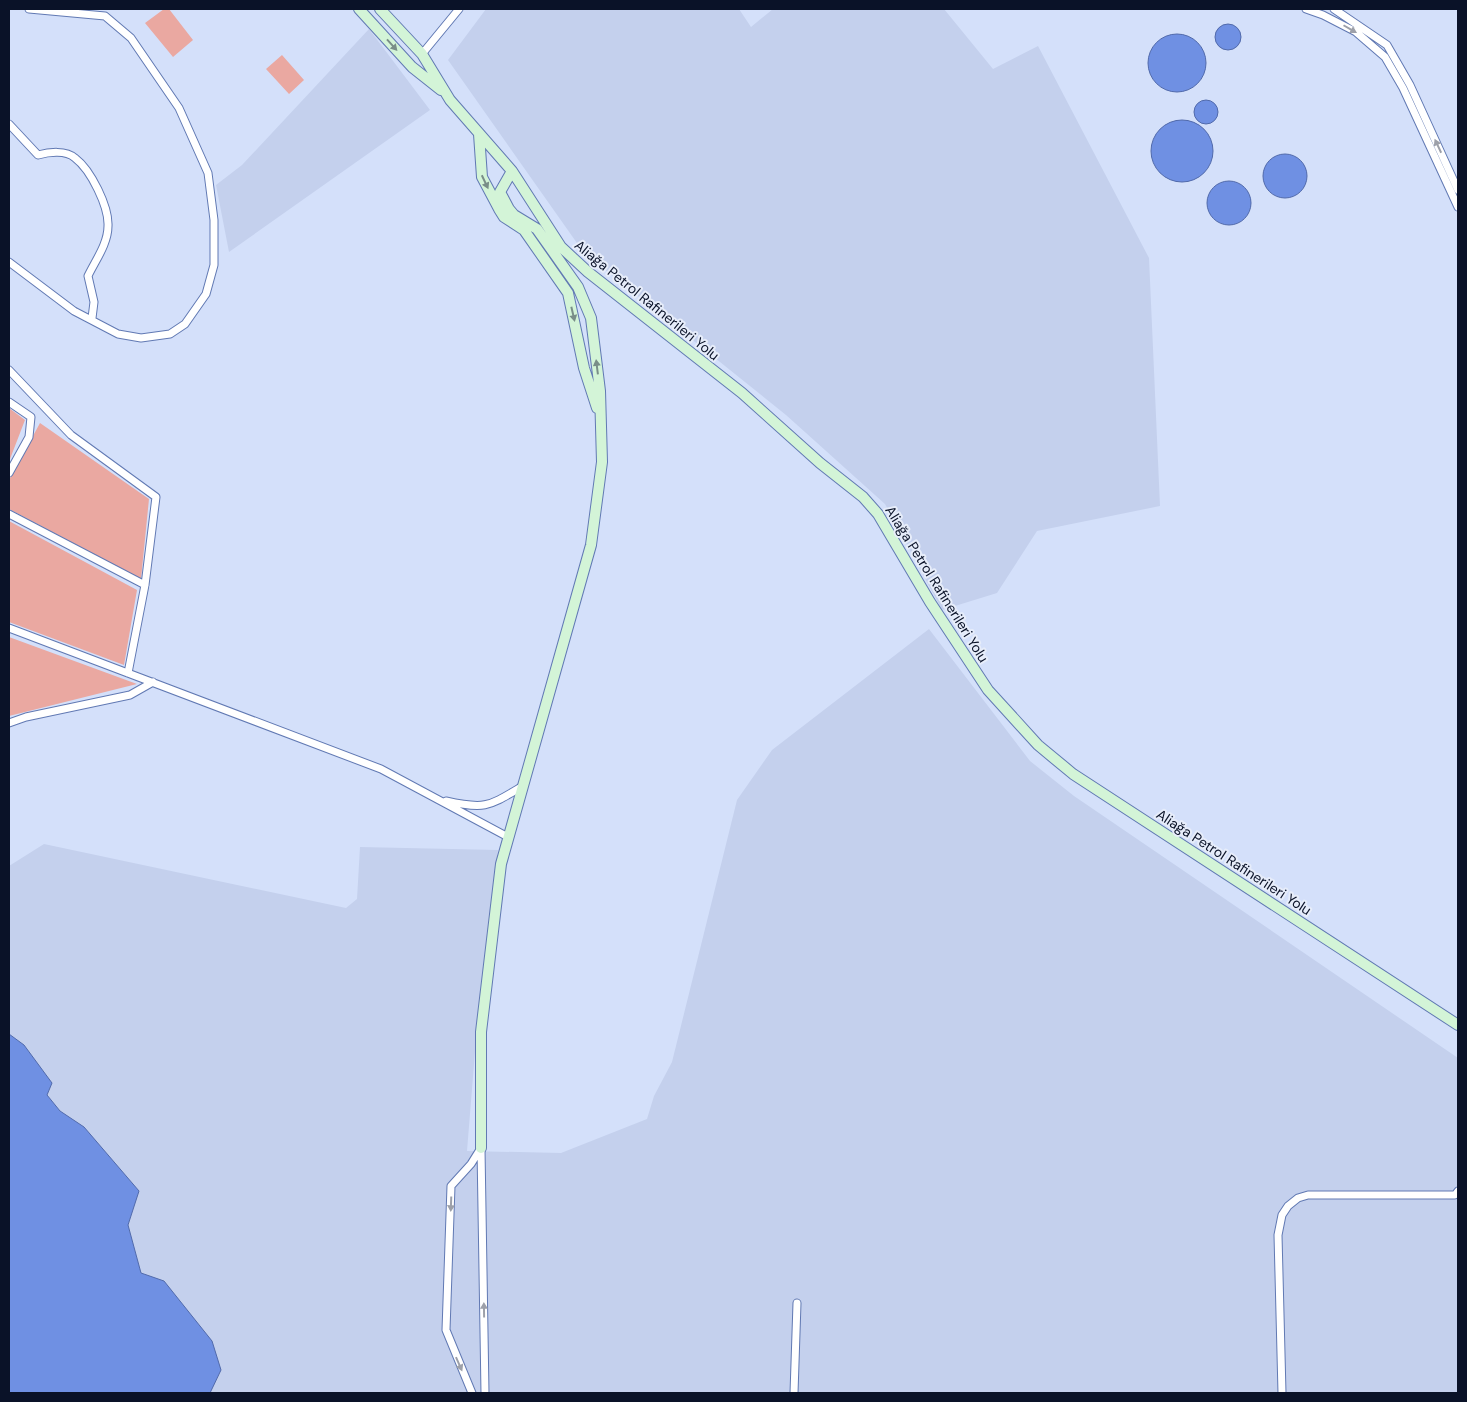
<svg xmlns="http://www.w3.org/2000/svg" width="1467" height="1402" viewBox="0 0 1467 1402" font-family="'DM Sans',sans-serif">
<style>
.built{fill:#c4d0ed}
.green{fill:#eaa8a1}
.water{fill:#6f90e3;stroke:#516aab}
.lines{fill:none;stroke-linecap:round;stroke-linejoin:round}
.street-casing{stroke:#6179b3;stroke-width:9}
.secondary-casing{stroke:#6179b3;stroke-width:12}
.street{stroke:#fff;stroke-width:7}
.secondary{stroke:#d3f4d7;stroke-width:10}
.oneway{fill:#9da0a9}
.oneway2{fill:#798e88}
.labels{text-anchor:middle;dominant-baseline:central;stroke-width:4;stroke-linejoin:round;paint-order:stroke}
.street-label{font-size:14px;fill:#0a1228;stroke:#e7edfa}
</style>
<rect width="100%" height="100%" fill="#d4e0fa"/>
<!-- built -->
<path class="built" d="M486,9H739L751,27L773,9H944L993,69L1038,46L1149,258L1160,506L1037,531L997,593L942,610L885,504L786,415L584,253L448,60Z
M369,29L430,110L229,252L216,185L242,165Z
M929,629L1030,761L1074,796L1458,1058V1393H210L221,1370L164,1281L141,1273L128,1225L139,1191L84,1127L60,1111L47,1095L51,1083L24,1045L9,1034V866L44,844L346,908L357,899L360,847L498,850L477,1027L467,1151L561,1153L647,1119L654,1096L672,1062L737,800L772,750Z"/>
<!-- green -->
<path class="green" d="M164,9H169L193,40L173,57L145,23Z
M282,55L304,80L289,94L266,69Z
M9,408L25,420L10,459L9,458Z
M40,423L149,499L141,579L9,509V480Z
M9,521L137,590L124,665L9,622Z
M9,637L137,684L9,716Z"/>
<!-- water -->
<path class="water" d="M1215 37a13 13 0 1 1 26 0a13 13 0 1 1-26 0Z
M1148 63a29 29 0 1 1 58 0a29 29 0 1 1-58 0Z
M1194 112a12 12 0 1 1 24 0a12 12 0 1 1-24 0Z
M1151 151a31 31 0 1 1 62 0a31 31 0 1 1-62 0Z
M1263 176a22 22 0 1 1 44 0a22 22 0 1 1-44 0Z
M1207 203a22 22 0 1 1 44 0a22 22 0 1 1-44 0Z
M9,1034L24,1045L52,1083L47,1095L60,1111L84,1127L139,1191L128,1225L141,1273L164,1281L212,1341L221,1370L210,1393H9Z"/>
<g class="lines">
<!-- street casing -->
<g class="street-casing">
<path id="street" d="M1306,9L1323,15L1356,32L1385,57L1403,88L1458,207
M1334,9L1387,45L1410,85L1458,190
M422,54L459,9
M9,124L38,155C49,152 66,150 75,158C91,170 109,207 108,226C108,244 95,261 88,276L94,302L92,318
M9,262L74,311L118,334L141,338L170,334L185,324L206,294L214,265V220L208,173L179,108L131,38L105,16L29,9
M9,370L71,435L156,497L145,585L128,673
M9,402L31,417L29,437L9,473
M9,514L145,585
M9,628L381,769L508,837
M9,723L26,717L130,695L153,682
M446,801C486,810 489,806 523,786
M481,1149L485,1393
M472,1393L446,1330L451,1186L471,1164L481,1148
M794,1393L797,1303
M1282,1393L1278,1235L1282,1215L1288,1206L1298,1198L1308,1195H1455L1458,1191"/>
</g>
<!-- secondary casing -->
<g class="secondary-casing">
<path id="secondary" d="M359,9L412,67L441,90
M380,9L422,54L450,100L512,171L561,247L588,272L742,393L820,463L863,497L878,514L930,602L988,690L1038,745L1073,774L1458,1025
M479,134L482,177L499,209L504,217L524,230L568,293L584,368L597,408
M481,1148V1032L501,864L591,545L602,462L600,391L591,318L578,287L537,229L514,215L509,209L500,192L512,171"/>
</g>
<!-- street -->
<use href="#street" class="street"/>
<!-- secondary -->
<use href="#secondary" class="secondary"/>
</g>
<!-- one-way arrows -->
<defs><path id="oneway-solid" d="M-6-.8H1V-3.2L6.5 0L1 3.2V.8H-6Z" transform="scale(1.25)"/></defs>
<g class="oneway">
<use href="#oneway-solid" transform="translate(1350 29) rotate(30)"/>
<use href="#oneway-solid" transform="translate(1438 146) rotate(-115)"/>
<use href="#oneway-solid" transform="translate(451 1204) rotate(92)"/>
<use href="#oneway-solid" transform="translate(484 1310) rotate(-91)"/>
<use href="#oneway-solid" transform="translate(459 1364) rotate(66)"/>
</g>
<g class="oneway2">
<use href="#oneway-solid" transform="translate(392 45) rotate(48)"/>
<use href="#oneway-solid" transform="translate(485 182) rotate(65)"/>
<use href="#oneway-solid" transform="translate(573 314) rotate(77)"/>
<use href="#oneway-solid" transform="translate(597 367) rotate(-97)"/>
</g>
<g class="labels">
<!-- street labels -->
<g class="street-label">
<text transform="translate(647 300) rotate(39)">Aliağa Petrol Rafinerileri Yolu</text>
<text transform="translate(937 584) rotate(58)">Aliağa Petrol Rafinerileri Yolu</text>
<text transform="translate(1234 862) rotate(33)">Aliağa Petrol Rafinerileri Yolu</text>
</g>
</g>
<!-- border -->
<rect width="1467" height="1402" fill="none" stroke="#0a1228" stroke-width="20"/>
</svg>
